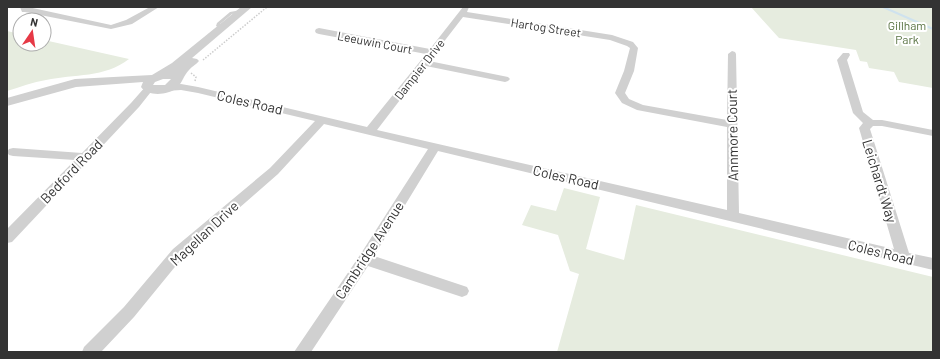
<svg xmlns="http://www.w3.org/2000/svg" width="940" height="359" viewBox="0 0 940 359" font-family="Barlow,sans-serif">
<style>
.green{fill:#e6ecdf}
.lines{fill:none;stroke-linecap:round;stroke-linejoin:round}
.stream{stroke:#cfe2ee;stroke-width:2}
.path{stroke:#cdcdcd;stroke-width:1.5;stroke-dasharray:1.5 1.5;stroke-linecap:butt}
.service{fill:#d0d0d0;fill-rule:evenodd}
.minor{fill:#d0d0d0;fill-rule:evenodd}
.tertiary{fill:#d0d0d0;fill-rule:evenodd}
.labels{text-anchor:middle;dominant-baseline:central;stroke-width:4;stroke-linejoin:round;paint-order:stroke}
.far-park-label{font-size:12px;fill:#56703f;stroke:#fff}
.far-street-label{font-size:12px;fill:#333;stroke:#fff}
.street-label{font-size:14px;fill:#333;stroke:#fff}
</style>
<rect width="100%" height="100%" fill="#fff"/>
<!-- green -->
<path class="green" d="M751,7H933V88L899,82L894,72L869,68L867,62L860,61L856,50L779,38Z
M7,31L20,34V44H44V40L129,59C105,78 74,74 46,80C33,82 20,87 7,91Z
M564,188L600,197L586,249L624,260L636,205L933,277V352H557L579,274L570,271L558,235L522,225L531,205L556,211Z"/>
<g class="lines">
<!-- stream -->
<path class="stream" d="M883,7L933,29"/>
<!-- path -->
<path class="path" d="M203,60L267,7
M191,73L196,77L195,81"/>
<!-- service -->
<path class="service" d="M241,10L243,11L242,12L232,14L220,24V25L224,26V28L218,27L216,26L217,23L230,12Z"/>
<!-- minor -->
<path class="minor" d="M20,7H28L111,25L126,20L150,7H159L132,24L111,29L25,12H22Z
M463,7H469L467,12L612,35L633,42L638,48L634,71L625,93L629,99L643,105L727,120L728,54L732,51L735,52L736,54L739,213L894,249L859,128L863,123L853,113L837,60L843,53H849L850,55L847,60L863,112L873,120H882L933,130V136L882,126H873L870,129L909,253L933,258V270L438,151L374,256L467,287L469,291L467,295L462,297L368,266L311,352H294L360,255L428,149L324,124L278,174L183,257L134,317L101,352H82L84,347L124,307L173,249L270,168L315,121L198,93L181,90L166,91L161,88L163,86L181,84L198,87L367,127L426,54L319,34L316,33L315,31L316,29L319,28L430,49ZM463,17L610,40L627,46L630,48L624,71L615,93L622,103L637,110L727,127V210L377,130L426,66L505,82L508,81L510,79L508,77L429,61Z
M149,85L154,88L139,107L12,242L7,243V229L75,160L13,156L9,155L7,152L9,149L13,148L82,153L131,103L146,86Z"/>
<!-- tertiary -->
<path class="tertiary" d="M241,7H252L192,58L197,59L199,61C196,65 192,66 189,70C184,75 182,83 177,88C168,95 148,97 141,87L143,82L76,87L7,106V98L75,79L152,75L172,63ZM163,79H171L165,85H153L155,82Z"/>
</g>
<g class="labels">
<!-- far-park labels -->
<g class="far-park-label">
<text x="907" y="25">Gillham<tspan x="907" dy="14">Park</tspan></text>
</g>
<!-- far-street labels -->
<g class="far-street-label">
<text transform="translate(546 27) rotate(9)">Hartog Street</text>
<text transform="translate(375 42) rotate(11)">Leeuwin Court</text>
<text transform="translate(419 69) rotate(-52)">Dampier Drive</text>
</g>
<!-- street labels -->
<g class="street-label">
<text transform="translate(250 102) rotate(13)">Coles Road</text>
<text transform="translate(732 135) rotate(-91)">Annmore Court</text>
<text transform="translate(71 171) rotate(-46)">Bedford Road</text>
<text transform="translate(566 177) rotate(13)">Coles Road</text>
<text transform="translate(880 181) rotate(73)">Leichardt Way</text>
<text transform="translate(204 233) rotate(-43)">Magellan Drive</text>
<text transform="translate(369 250) rotate(-57)">Cambridge Avenue</text>
<text transform="translate(881 252) rotate(14)">Coles Road</text>
</g>
</g>
<!-- border -->
<rect width="940" height="359" fill="none" stroke="#333333" stroke-width="16"/>
<!-- north arrow -->
<g transform="translate(32 32) rotate(13)"><circle r="19" fill="#ffffff" stroke="#adadad"/>
<path d="M0-3L7 15L0 10L-7 15Z" fill="#e63946"/>
<text y="-6" font-size="11" font-weight="bold" text-anchor="middle" fill="#333333">N</text>
</g>
</svg>
